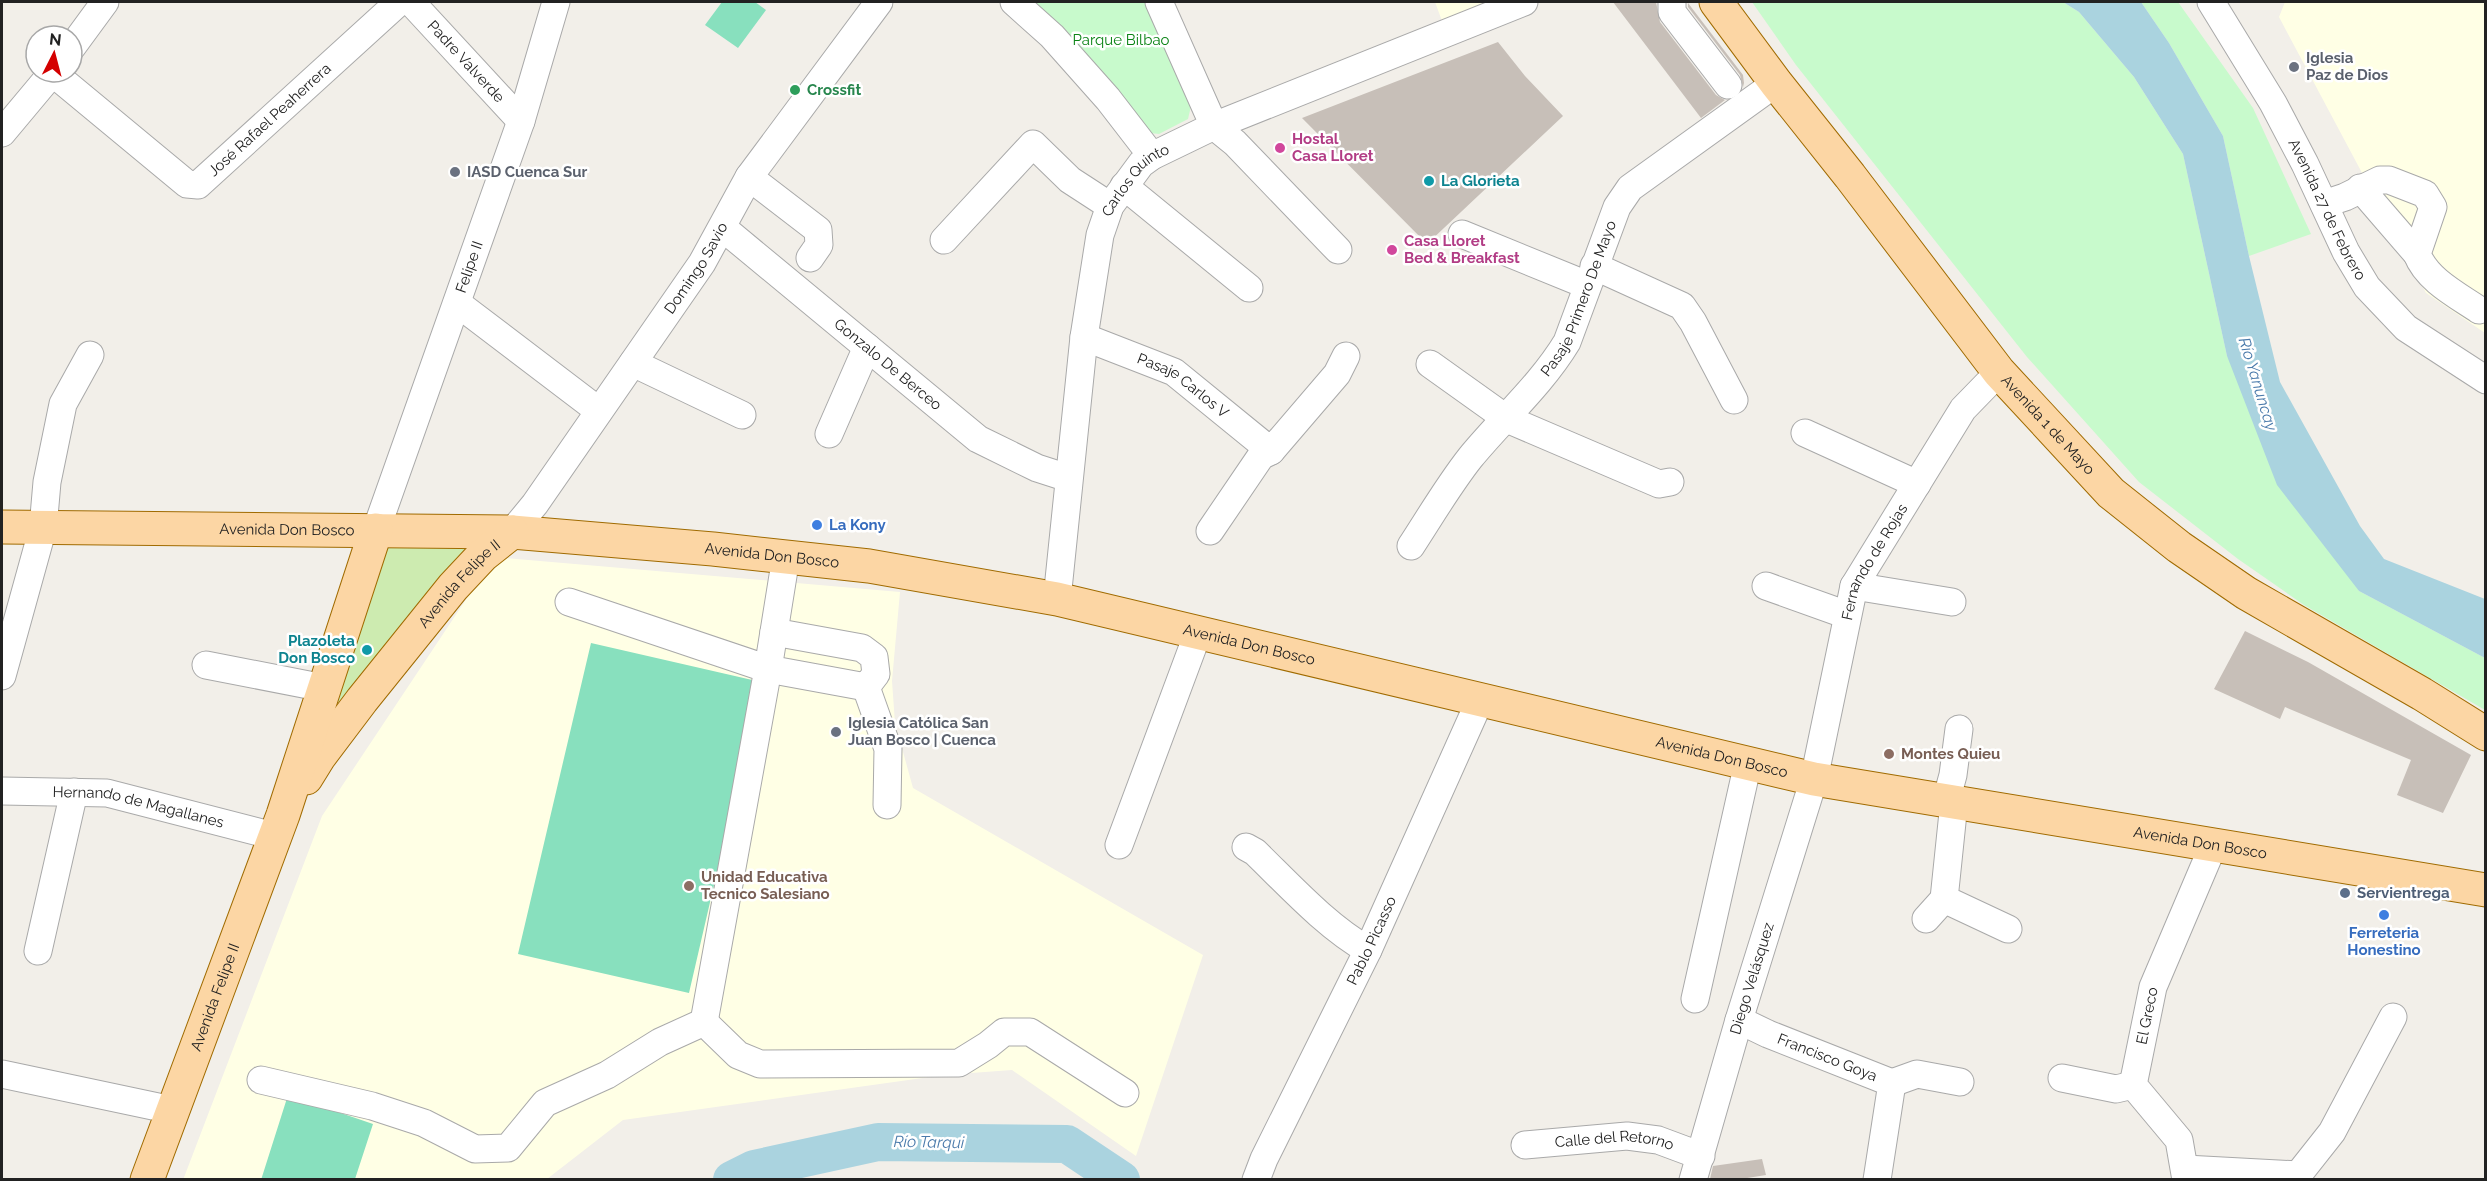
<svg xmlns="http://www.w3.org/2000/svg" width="2487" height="1181" viewBox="0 0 2487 1181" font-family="Raleway,sans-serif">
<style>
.education{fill:#ffffe5}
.grass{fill:#cdebb0}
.park{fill:#c8facc}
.pitch{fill:#88e0be}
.water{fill:#aad3df}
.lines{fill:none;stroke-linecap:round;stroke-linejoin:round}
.river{stroke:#aad3df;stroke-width:38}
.building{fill:#c7bfb8}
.minor-casing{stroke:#a9a9a9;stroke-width:29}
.major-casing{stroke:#a06b00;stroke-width:35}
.minor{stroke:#fff;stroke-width:27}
.major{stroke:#fcd6a4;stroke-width:33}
.worship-dot{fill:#6b7280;stroke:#fff;stroke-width:2}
.leisure-dot{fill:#2e9e5b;stroke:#fff;stroke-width:2}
.hotel-dot{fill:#d1479c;stroke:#fff;stroke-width:2}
.culture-dot{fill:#0f9aa8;stroke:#fff;stroke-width:2}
.shop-dot{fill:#3f7fe0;stroke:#fff;stroke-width:2}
.education-dot{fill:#8d6e63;stroke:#fff;stroke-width:2}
.service-dot{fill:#5c6f8a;stroke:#fff;stroke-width:2}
.labels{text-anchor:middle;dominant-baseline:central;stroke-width:5;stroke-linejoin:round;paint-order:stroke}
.park-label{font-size:15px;fill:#0c8416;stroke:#fff}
.worship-label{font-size:15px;font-weight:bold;fill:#5b616d;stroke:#fff;text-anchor:start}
.street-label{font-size:15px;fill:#222;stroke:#fff}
.leisure-label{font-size:15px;font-weight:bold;fill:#27864d;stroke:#fff;text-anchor:start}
.hotel-label{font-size:15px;font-weight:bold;fill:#b23c85;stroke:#fff;text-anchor:start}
.culture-label{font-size:15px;font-weight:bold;fill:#0d838f;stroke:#fff;text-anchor:start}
.shop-label{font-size:15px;font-weight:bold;fill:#366cbe;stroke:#fff;text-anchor:start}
.education-label{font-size:15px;font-weight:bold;fill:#785e54;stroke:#fff;text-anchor:start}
.service-label{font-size:15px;font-weight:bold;fill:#4e5e75;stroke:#fff;text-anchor:start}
.water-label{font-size:16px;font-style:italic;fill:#4a7aab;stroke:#fff}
</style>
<rect width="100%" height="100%" fill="#f2efe9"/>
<!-- education -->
<path class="education" d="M1435,2H1489L1442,21Z
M2285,2H2485V333L2426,293L2279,17Z
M505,558L900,592L892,681L895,723L913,788L1203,955L1136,1156L1012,1070L944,1075L623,1120L547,1179L183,1180L322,816L479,580Z"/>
<!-- grass -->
<path class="grass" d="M386,541L471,543L306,756Z"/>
<!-- park -->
<path class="park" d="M1032,2H1146L1191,106L1188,119L1159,134L1150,133Z
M1752,2H2063L2079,12L2134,77L2183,154L2227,356L2359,591L2485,658V710L2304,605L2238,559L2139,482L2027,357L1796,65Z
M2141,2H2178L2253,108L2311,234L2249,256L2223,136L2169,43Z"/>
<!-- pitch -->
<path class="pitch" d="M722,2H755L766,10L738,48L705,25Z
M591,643L761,682L689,993L518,954Z
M288,1095L373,1124L355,1179L261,1180Z"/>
<!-- water -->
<path class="water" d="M2063,2H2141L2169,43L2223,136L2249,256L2280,382L2360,526L2384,559L2485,599V658L2359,591L2277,485L2227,356L2183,154L2134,77L2079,12Z"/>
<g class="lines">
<!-- river -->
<path class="river" d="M732,1180L754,1169L878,1142L1067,1144L1121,1180"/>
</g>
<!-- building -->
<path class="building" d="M1613,2H1656L1660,22L1716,95L1725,100L1701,118Z
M1688,3L1743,75L1744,83L1743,87L1740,75L1688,7Z
M1498,42L1525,76L1563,116L1427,244L1302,118Z
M2245,631L2308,662L2471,755L2443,813L2397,795L2411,760L2285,707L2280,719L2214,689Z
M1762,1159L1766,1175L1741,1179H1710L1713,1166Z"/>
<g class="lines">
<!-- minor casing -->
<g class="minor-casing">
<g id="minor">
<path id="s1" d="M411,2L521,121"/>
<path d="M1014,2L1052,36L1108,99L1152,156"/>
<path d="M1159,2L1214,126L1235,143L1338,250"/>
<path d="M1672,2V12L1728,85"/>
<path id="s2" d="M2211,2L2273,103L2305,164L2346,252L2367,287L2406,328L2486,380"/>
<path d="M72,47L105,2"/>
<path id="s3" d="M53,73L187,184L198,185L399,2"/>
<path d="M2,133L53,72"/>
<path d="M749,177L818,230L819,245L810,258"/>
<path d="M1124,186L1249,288"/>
<path d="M2360,188L2417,254"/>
<path d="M2324,204L2345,197L2380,180H2389L2425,194L2433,207L2417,254C2427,280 2457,295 2479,310"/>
<path id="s4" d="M723,228L978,439L1037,468L1068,478"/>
<path d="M1462,234L1587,285"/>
<path d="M944,240L1033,144L1070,180L1110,206"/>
<path d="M1594,266L1682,306L1693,322L1734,400"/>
<path d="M457,303L599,411"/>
<path id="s5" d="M1084,337L1174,372L1271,451L1337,374L1346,356"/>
<path d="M633,363L742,415"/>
<path d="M1430,364L1507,419L1659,484L1670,482"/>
<path d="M1805,433L1917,484"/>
<path d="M829,434L867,347"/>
<path id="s6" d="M376,530L521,121L556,2"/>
<path d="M1210,531L1261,456L1271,451"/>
<path id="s7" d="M512,532L535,504L702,263L749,177L879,2"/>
<path id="s8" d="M1411,546C1430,517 1448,486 1470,458C1502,419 1541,385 1567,342L1617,207L1630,188L1776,83"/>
<path d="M1766,586L1847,615"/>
<path d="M1854,586L1952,602"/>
<path id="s9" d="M1057,599L1084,337L1100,235L1110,206L1141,164L1152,156L1214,126L1524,2"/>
<path d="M569,602L768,669L786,557"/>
<path d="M206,665L324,688"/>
<path d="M2,676L43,528L47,482L63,404L90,355"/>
<path d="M866,687L888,749L887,805"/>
<path id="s10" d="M2,791L107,793L274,836"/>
<path d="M1946,801L1953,775L1959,729"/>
<path d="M1954,803L1944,899L2008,929"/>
<path d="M1119,845L1198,633"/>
<path d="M1246,847L1255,852C1289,885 1327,927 1368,950"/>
<path d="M1926,919L1944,899"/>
<path d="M38,951L74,792"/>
<path d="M1695,999L1748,763"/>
<path id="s11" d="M1739,1020L1768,1034L1892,1083L1877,1180"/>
<path d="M704,1022L738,1055L760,1064L959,1063L988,1045L1004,1032H1030L1125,1093"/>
<path d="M2,1074L172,1110"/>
<path d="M2062,1078L2116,1089L2133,1085"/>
<path d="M261,1080L372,1106L424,1123L475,1149L508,1148L545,1103L607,1075L660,1042L704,1022L768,669L866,687L876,674L874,657L862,648L774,632"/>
<path d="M1892,1083L1917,1074L1960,1082"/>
<path id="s12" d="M1525,1145L1627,1136L1658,1140L1701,1156"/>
<path d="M2185,1169L2298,1175L2332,1132L2393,1017"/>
<path id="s13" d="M1256,1180L1264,1159L1368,950L1481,698"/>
<path id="s14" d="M1693,1180L1739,1020L1814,779L1854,586L1963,409L1999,372"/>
<path id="s15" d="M2186,1180L2179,1140L2133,1085L2153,987L2213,846"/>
</g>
</g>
<!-- major casing -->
<g class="major-casing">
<g id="major">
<path id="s16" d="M1716,2L1776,83L1850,176L1999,372L2111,493L2179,547L2246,593L2422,694L2486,734"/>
<path id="s17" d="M2,527L512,532L713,549L869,566L1057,599L1814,779L2486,890"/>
<path id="s18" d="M306,778L319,757L362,700L453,587L483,555L512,532"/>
<path id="s19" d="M147,1180L283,815L376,530"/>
</g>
</g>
<!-- minor -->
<use href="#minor" class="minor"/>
<!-- major -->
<use href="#major" class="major"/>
</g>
<!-- markers -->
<g class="worship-dot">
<circle cx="2294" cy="67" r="6"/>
<circle cx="455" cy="172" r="6"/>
<circle cx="836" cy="732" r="6"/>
</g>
<circle class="leisure-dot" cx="795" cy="90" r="6"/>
<g class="hotel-dot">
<circle cx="1280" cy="148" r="6"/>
<circle cx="1392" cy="250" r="6"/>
</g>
<g class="culture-dot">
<circle cx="1429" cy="181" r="6"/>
<circle cx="367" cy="650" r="6"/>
</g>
<g class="shop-dot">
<circle cx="817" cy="525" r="6"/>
<circle cx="2384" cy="915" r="6"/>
</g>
<g class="education-dot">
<circle cx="1889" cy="754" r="6"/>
<circle cx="689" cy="886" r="6"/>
</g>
<circle class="service-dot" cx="2345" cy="893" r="6"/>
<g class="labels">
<!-- park labels -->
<g class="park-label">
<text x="1121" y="40">Parque Bilbao</text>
</g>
<!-- worship labels -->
<g class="worship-label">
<text x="2306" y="58">Iglesia<tspan x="2306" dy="17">Paz de Dios</tspan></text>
<text x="467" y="172">IASD Cuenca Sur</text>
<text x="848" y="723">Iglesia Católica San<tspan x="848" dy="17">Juan Bosco | Cuenca</tspan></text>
</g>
<!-- street labels -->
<g class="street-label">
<text stroke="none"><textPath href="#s1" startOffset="81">Padre Valverde</textPath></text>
<text stroke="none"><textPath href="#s3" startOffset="282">José Rafael Peaherrera</textPath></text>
<text stroke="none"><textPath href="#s9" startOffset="434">Carlos Quinto</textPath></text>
<text stroke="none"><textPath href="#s2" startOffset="238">Avenida 27 de Febrero</textPath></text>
<text stroke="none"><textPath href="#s6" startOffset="279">Felipe II</textPath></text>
<text stroke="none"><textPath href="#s7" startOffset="322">Domingo Savio</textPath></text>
<text stroke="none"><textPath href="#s8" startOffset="302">Pasaje Primero De Mayo</textPath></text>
<text stroke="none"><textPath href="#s4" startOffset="214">Gonzalo De Berceo</textPath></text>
<text stroke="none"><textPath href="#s5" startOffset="111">Pasaje Carlos V</textPath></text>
<text stroke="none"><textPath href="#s16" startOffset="538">Avenida 1 de Mayo</textPath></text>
<text stroke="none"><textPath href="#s17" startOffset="285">Avenida Don Bosco</textPath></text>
<text stroke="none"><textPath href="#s17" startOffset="771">Avenida Don Bosco</textPath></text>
<text stroke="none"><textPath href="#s14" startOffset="646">Fernando de Rojas</textPath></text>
<text stroke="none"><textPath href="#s18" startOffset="248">Avenida Felipe II</textPath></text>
<text stroke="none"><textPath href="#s17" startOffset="1257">Avenida Don Bosco</textPath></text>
<text stroke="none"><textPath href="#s17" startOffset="1743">Avenida Don Bosco</textPath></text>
<text stroke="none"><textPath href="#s10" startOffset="138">Hernando de Magallanes</textPath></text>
<text stroke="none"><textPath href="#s17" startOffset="2229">Avenida Don Bosco</textPath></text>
<text stroke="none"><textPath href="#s13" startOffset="266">Pablo Picasso</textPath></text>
<text stroke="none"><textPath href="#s14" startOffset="210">Diego Velásquez</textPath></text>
<text stroke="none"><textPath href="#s19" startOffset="195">Avenida Felipe II</textPath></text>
<text stroke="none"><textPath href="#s15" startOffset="183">El Greco</textPath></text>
<text stroke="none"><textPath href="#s11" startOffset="96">Francisco Goya</textPath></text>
<text stroke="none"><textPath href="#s12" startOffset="90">Calle del Retorno</textPath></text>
</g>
<!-- leisure labels -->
<g class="leisure-label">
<text x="807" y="90">Crossfit</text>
</g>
<!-- hotel labels -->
<g class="hotel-label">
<text x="1292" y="139">Hostal<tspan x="1292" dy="17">Casa Lloret</tspan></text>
<text x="1404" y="241">Casa Lloret<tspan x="1404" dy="17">Bed &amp; Breakfast</tspan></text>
</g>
<!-- culture labels -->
<g class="culture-label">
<text x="1441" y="181">La Glorieta</text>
<text x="355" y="641" text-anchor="end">Plazoleta<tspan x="355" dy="17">Don Bosco</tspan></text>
</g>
<!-- shop labels -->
<g class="shop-label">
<text x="829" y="525">La Kony</text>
<text x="2384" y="933" text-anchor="middle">Ferreteria<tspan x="2384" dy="17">Honestino</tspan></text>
</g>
<!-- education labels -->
<g class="education-label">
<text x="1901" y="754">Montes Quieu</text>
<text x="701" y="877">Unidad Educativa<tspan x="701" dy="17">Tecnico Salesiano</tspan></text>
</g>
<!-- service labels -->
<g class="service-label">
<text x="2357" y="893">Servientrega</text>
</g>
<!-- water labels -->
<g class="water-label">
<text transform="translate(2258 384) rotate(73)">Río Yanuncay</text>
<text transform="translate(929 1142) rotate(1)">Río Tarqui</text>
</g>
</g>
<!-- border -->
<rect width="2487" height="1181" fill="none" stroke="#222222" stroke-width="6"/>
<!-- north arrow -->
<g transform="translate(54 54) rotate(6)"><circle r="28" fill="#ffffff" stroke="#a7a7a7" stroke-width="1.5"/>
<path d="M0-4.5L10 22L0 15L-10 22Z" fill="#d40000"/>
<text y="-9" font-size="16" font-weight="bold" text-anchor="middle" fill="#222222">N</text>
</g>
</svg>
